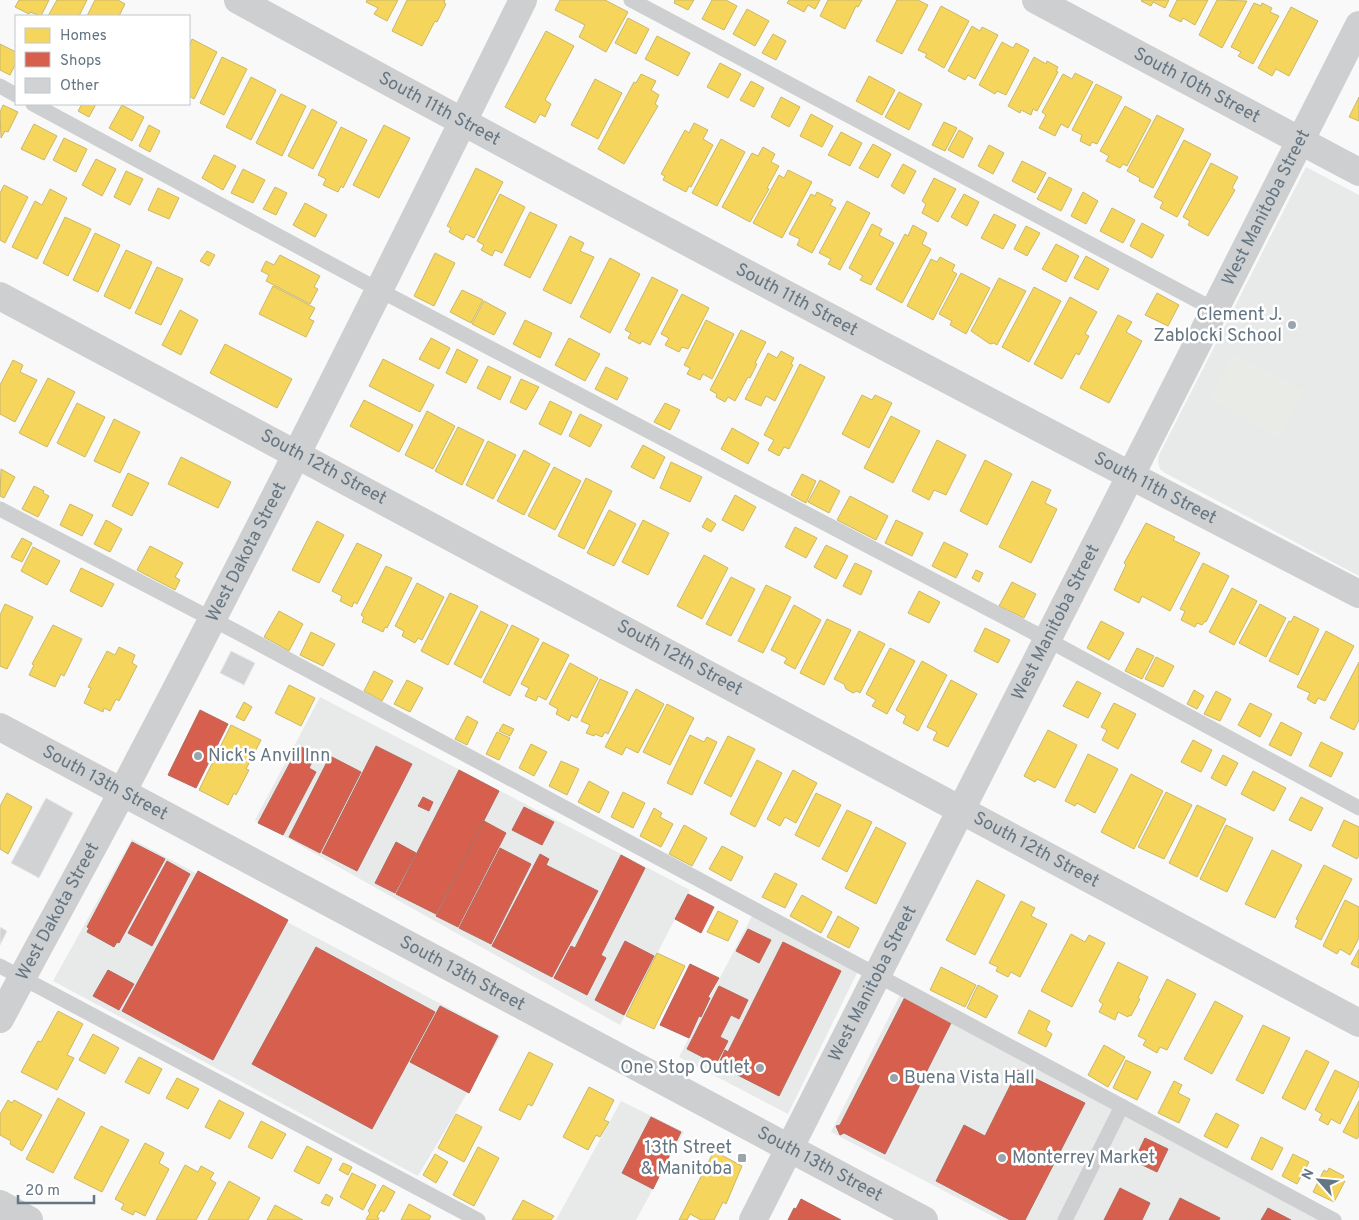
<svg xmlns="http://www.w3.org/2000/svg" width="1359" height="1220" viewBox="0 0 1359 1220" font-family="Overpass,sans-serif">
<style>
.built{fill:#e8e9e9}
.green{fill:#e8ebe6}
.homes{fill:#f6d55c;stroke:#cab868}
.shops{fill:#d6604d;stroke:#b4675d}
.building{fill:#d0d2d3;stroke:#e8e8e8}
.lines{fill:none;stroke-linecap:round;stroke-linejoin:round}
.service{stroke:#cecfd0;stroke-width:15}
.minor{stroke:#cecfd0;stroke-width:28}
.tertiary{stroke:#cecfd0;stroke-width:28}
.poi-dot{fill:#99a4ac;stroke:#fff;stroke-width:2}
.labels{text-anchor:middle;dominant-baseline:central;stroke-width:5;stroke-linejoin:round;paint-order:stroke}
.street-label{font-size:18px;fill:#657683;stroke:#fff}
.poi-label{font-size:18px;fill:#657683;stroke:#fff;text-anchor:end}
</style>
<rect width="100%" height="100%" fill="#f9f9f9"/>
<!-- built -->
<path class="built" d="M1306,167L1359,195V576L1165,473L1160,469L1158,462L1159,455Z
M320,697L690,890L620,1025L255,820Z
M132,839L501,1036L418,1176L53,981Z
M752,916L858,971L788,1114L679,1057Z
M901,993L1321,1220H1000L831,1132Z
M621,1101L684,1132L636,1220H556Z"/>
<!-- green -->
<path class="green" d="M1232,353L1303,391L1279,437L1209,400Z"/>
<!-- homes -->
<path class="homes" d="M19,0H49L41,16L30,12L29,14L15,7Z
M57,0H87L79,16H48Z
M95,0H118L125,4L119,16H87Z
M367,0H398L387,21L374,14L378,8L366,2Z
M407,0H445L444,3L446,4L437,22L435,21L422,46L392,31Z
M560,0H605L628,12L606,52L579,37L585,25L555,10Z
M675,0H694L688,10L674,3Z
M712,0H726L737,6L724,30L702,19Z
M789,0H820L815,9L808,5L804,12L787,3Z
M828,0H862L858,7L856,6L845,29L820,16Z
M897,0H918L928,5L902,54L876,41Z
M1142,0H1169L1165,8L1153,2L1151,6L1141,1Z
M1177,0H1208L1195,25L1183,18L1181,22L1169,16Z
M1217,0L1247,1L1222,48L1199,35Z
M1254,3L1261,6L1262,3L1272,8L1270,12L1279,16L1253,64L1238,56L1241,52L1231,47Z
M941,6L969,21L944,68L925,57L927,54L918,50Z
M1291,7L1318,21L1289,76L1276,69L1272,76L1258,68Z
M747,9L769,21L755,46L733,34Z
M628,18L649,29L636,54L615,43Z
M972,26L980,31L982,27L998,35L975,79L968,75L965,80L948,71Z
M546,31L574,46L545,100L551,104L545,117L540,114L535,123L505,107Z
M773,34L786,41L776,60L762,53Z
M657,36L690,53L678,76L645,59Z
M192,39L217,52L194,99L189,96V47Z
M1002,42L1013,48L1016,43L1029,50L1006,95L997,91L995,94L979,85Z
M0,44L16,52V63L10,75L0,70Z
M222,57L247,69L224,115L200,103Z
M1034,57L1046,64L1047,61L1058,67L1056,71L1058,72L1037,111L1033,109L1031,115L1021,110L1020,113L1008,106Z
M720,63L741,74L728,98L707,87Z
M1075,73L1093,82L1068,128L1061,124L1055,136L1039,128L1046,115L1042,112L1063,74L1072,79Z
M641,74L656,81L651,90L659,95L655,104L658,106L624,164L598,149L634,82L636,83Z
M869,76L895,90L882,115L856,101Z
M251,77L276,90L251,140L226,127Z
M595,79L622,93L598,139L571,125Z
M751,81L764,88L754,107L740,100Z
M1096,84L1122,97L1097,144L1092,142L1090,146L1080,141L1082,135L1072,130Z
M899,92L922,104L909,130L885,117Z
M281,94L306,106L282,156L256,143Z
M781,97L800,107L789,127L771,117Z
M1359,97V121L1349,117Z
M82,104H96L89,117L78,111Z
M3,105L18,112L8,132L5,131L1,138L0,112Z
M122,105L144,117L132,141L109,128Z
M1125,106L1151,120L1127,166L1123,164L1120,168L1106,161L1109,156L1100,151Z
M312,109L337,122L313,169L288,156Z
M811,114L833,126L822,147L800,136Z
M1157,115L1184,129L1153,188L1139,181L1140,178L1127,171Z
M944,122L957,128L945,151L932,145Z
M694,123L708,130L703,139L713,145L691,187L689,186L686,192L663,180L665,176L661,174L685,130L689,133Z
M34,124L57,136L44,160L21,149Z
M149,125L160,131L150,152L139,146Z
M384,125L410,138L379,198L353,185Z
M341,127L367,140L343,188L341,186L338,192L323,185L326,179L318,175Z
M959,130L973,138L963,158L948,150Z
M841,132L862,143L850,166L828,155Z
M64,138L87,149L76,172L53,160Z
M721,139L745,152L717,206L692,193Z
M1184,140L1211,154L1177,217L1160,208L1163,202L1154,197Z
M873,144L891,154L878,178L859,168Z
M989,145L1004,153L993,174L978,166Z
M763,147L775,154L771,162L779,166L767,188L769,189L750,222L722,207L752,153L758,156Z
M214,155L236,166L223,190L202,178Z
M96,159L116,169L102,196L82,185Z
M1022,161L1046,173L1035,193L1012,181Z
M1211,163L1238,177L1232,188L1235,190L1208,236L1188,225L1190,221L1183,217Z
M903,164L916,171L904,194L891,186Z
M476,168L503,182L474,238L466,234L463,240L449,232L451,228L447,226Z
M243,169L265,180L253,203L231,193Z
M788,170L812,182L782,238L753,223L779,175L784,178Z
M126,171L143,179L130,205L114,197Z
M1049,177L1072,189L1061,211L1037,199Z
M934,178L956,189L938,222L922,213L926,204L922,201Z
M4,185L28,197L5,243L0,240V193Z
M275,187L287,193L276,215L263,209Z
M158,188L179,198L169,219L148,210Z
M50,189L67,198L37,259L12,247L35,201L42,205Z
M817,192L833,200L830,205L836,208L812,253L797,245L800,239L789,234L811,194L815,196Z
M1083,192L1098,201L1086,224L1071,216Z
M500,194L525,207L502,253L495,250L492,256L481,250L484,245L477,241Z
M964,194L979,202L967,226L951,217Z
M847,201L870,213L840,270L828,264L831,259L819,253Z
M305,203L327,215L315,237L293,225Z
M1112,208L1135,220L1123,243L1100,231Z
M530,212L557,225L530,278L504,265Z
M994,214L1016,225L1003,249L981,238Z
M65,217L91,229L68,276L43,263Z
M1142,223L1164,235L1152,258L1130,246Z
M872,224L882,229L879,235L894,243L871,285L860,280L863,276L849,268Z
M913,225L927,233L922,244L931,249L902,303L876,289L905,234L908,236Z
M1026,226L1040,233L1027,256L1014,249Z
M95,233L120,245L98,292L73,280Z
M570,236L584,243L580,251L594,257L571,304L543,290Z
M1056,244L1079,256L1066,282L1042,269Z
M126,250L152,262L130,309L104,296Z
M207,251L215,255L209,266L200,261Z
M435,253L455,263L434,306L414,296Z
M280,255L320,276L314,287L318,289L310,304L266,281L269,275L261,271L266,261L274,265Z
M1086,256L1109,269L1098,290L1074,278Z
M940,257L955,265L952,271L957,274L933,320L907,306L931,259L937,262Z
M610,258L640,274L610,333L580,317Z
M157,267L183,279L161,325L135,313Z
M961,273L990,288L966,334L950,325L952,321L939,314Z
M652,277L678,290L650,345L642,341L640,344L628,338L631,333L625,330Z
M999,278L1026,291L997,345L994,343L990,344L971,331Z
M273,286L315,308L309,319L314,321L306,337L259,314Z
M1034,287L1061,301L1029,362L1002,347Z
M462,290L483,300L471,323L450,312Z
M1157,293L1179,305L1168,326L1145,315Z
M682,294L709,308L688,349L682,347L679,352L665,345L669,338L661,334Z
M1070,297L1097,312L1085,334L1089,336L1079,355L1076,353L1062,379L1034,364Z
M484,301L506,313L494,335L472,324Z
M180,310L198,320L181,355L162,345Z
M1118,315L1132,322L1126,332L1142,341L1109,403L1080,388Z
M525,320L552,333L540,358L513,344Z
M706,320L734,334L712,379L703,374L700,380L687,374L690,368L684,365Z
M741,330L766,342L755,363L757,364L750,378L748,377L735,401L728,397L725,402L716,397L717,394L710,390Z
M431,338L450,348L439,369L419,359Z
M569,338L600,354L585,381L555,365Z
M225,344L292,379L277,408L210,373Z
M457,349L478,360L466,383L446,373Z
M781,351L794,358L791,364L793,365L775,401L766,396L761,406L745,399L768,353L777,358Z
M383,359L434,385L420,412L369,386Z
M13,360L23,365L20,372L37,380L15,422L0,414V385Z
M800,364L825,377L789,449L784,447L779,456L768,450L774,440L764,435Z
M488,366L511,377L500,400L477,388Z
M606,367L628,378L617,400L595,389Z
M48,378L75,392L47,447L19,433Z
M521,379L539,387L526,410L510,402Z
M862,395L872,400L875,395L892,403L869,448L842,434Z
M364,400L413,425L399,452L350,426Z
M550,401L572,412L561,435L539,424Z
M77,403L105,417L85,457L57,443Z
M665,403L680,410L670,430L654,422Z
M427,411L455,426L433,469L405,455Z
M580,414L602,425L590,447L569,436Z
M891,416L920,431L893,483L864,468Z
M114,419L140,432L120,473L94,461Z
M458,427L484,440L462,485L435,471Z
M732,428L759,443L748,464L721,449Z
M937,440L966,455L946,495L934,490L929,500L912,491Z
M488,441L516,455L493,499L466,485Z
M643,445L665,457L654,479L631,467Z
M524,450L550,464L524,515L497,501Z
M181,457L231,482L218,508L168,484Z
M985,460L1012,474L987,525L960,511Z
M671,462L702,477L690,502L660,488Z
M554,467L581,481L555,530L528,516Z
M1,469L15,477L4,498L0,496Z
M128,473L149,483L132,516L112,506Z
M802,474L816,481L806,503L791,495Z
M586,478L612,491L584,549L558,536Z
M820,480L840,491L829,513L808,502Z
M1032,481L1051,490L1045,503L1057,509L1031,563L999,547Z
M34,486L44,491L43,493L49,496L38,517L22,509Z
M735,495L756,507L743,531L722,520Z
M850,496L888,516L876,540L837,520Z
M70,504L93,515L82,536L60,525Z
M609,510L636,524L614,566L587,553Z
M707,518L716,524L711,532L702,527Z
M106,520L122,529L110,552L94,544Z
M643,520L669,533L648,575L622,562Z
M896,520L923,533L912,556L885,543Z
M317,521L344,535L319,583L292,570Z
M1146,523L1175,537L1173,540L1200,553L1170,611L1142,596L1139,603L1114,590L1126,565L1124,563Z
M795,527L817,538L806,558L785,547Z
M22,538L32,543L22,562L11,557Z
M944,542L968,554L956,578L932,566Z
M357,543L382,555L357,604L354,602L352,607L340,601L342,596L332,591Z
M826,545L848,556L836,579L814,567Z
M150,546L183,563L175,577L180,580L175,590L137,570Z
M33,547L60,561L47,585L21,571Z
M704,555L728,568L702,619L677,606Z
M855,563L872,571L861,595L843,586Z
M1203,563L1229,576L1206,622L1205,621L1202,625L1197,623L1195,627L1181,620L1185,611L1180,609Z
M386,566L412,578L387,628L385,627L383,632L362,622L364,617L361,615Z
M81,568L114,584L102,607L70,591Z
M976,570L983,573L979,582L972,578Z
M731,577L755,589L731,636L706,624Z
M1012,582L1036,594L1024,618L999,606Z
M417,583L444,597L422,640L418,638L415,643L402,636L404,631L395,626Z
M766,585L791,597L763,653L738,641Z
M1232,588L1257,601L1234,645L1209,632Z
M919,591L940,602L929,623L908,613Z
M450,593L478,606L448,665L421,651Z
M5,604L33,617L7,669L0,666V615Z
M1260,604L1286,618L1266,657L1239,643Z
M794,605L821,620L795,669L784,663L787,658L771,650Z
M279,611L303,624L289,651L264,637Z
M481,611L508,625L481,678L454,664Z
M1294,616L1319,629L1298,675L1269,661L1289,621L1291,622Z
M827,619L851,630L824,685L800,673Z
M1101,621L1124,633L1109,660L1087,648Z
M53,625L82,639L64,676L61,674L55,687L29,675L34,665L32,664Z
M512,625L539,639L510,696L483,682Z
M985,628L1010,640L998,663L974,651Z
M859,631L885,644L860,693L857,691L853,693L846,689L844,684L834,679Z
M1326,631L1354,646L1325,701L1318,698L1315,704L1307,699L1310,693L1297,687Z
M311,632L335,644L323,666L300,655Z
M543,642L569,655L546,700L538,696L536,701L525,696L529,688L521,684Z
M119,647L135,655L132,663L137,666L119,701L116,699L110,711L104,708L103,712L84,703L91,688L88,687L107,651L115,655Z
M890,648L915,661L887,714L872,706L876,700L866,694Z
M1137,648L1154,656L1142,679L1125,671Z
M1156,657L1174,666L1163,687L1145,679Z
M922,661L947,675L918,731L903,723L906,716L896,710Z
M1359,662V720L1354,730L1330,718Z
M570,663L598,678L577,718L571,715L569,721L556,714L558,709L549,704Z
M374,671L393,681L382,701L364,691Z
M600,679L628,692L608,734L605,732L602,737L595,734L594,736L586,733L590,725L581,721Z
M407,680L423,688L410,712L394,704Z
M951,680L977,694L948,747L933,740L937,732L927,727Z
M1077,681L1101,693L1088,718L1063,706Z
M289,685L315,698L301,726L275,713Z
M636,689L664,704L638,753L626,747L622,755L605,747Z
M1194,690L1204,696L1197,709L1187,704Z
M1216,691L1231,699L1220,721L1204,714Z
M244,702L252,707L244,721L236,717Z
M1114,703L1136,714L1118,749L1102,740L1107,730L1101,727Z
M1250,703L1272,714L1260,737L1238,725Z
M667,704L694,718L670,765L643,752Z
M467,716L478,722L467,745L455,739Z
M1281,722L1302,733L1291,756L1269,745Z
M503,724L514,729L510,736L499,731Z
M231,725L261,740L246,769L249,770L236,795L234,793L228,805L199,790Z
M1048,730L1077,745L1055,788L1037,779L1035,782L1024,776Z
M497,732L510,738L499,760L486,754Z
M690,735L704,742L707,737L717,742L692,795L667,783Z
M728,736L755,749L731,797L704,783Z
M1193,740L1212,750L1201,772L1181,762Z
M1321,742L1343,753L1331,777L1309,766Z
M531,744L547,752L534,776L519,768Z
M1088,754L1118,769L1095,813L1077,803L1075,806L1065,801Z
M1223,755L1238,763L1226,786L1211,778Z
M757,760L782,773L755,827L730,814Z
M561,761L579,769L567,795L549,786Z
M793,770L817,783L796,823L785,817L780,826L767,819Z
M1253,771L1286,788L1274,811L1241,794Z
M1131,774L1163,791L1134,849L1101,832Z
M589,781L609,792L599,813L578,802Z
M623,792L645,803L633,828L611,817Z
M1166,792L1192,805L1164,859L1138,847Z
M7,793L32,807L8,854L0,849V806Z
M816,793L841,805L819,847L795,835Z
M1301,797L1323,808L1311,831L1289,820Z
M1197,805L1226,819L1197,877L1169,863Z
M654,808L662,813L660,817L673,824L661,847L640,836Z
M847,810L872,822L847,872L822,859Z
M1344,820L1359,827V855L1357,859L1332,846Z
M684,825L707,838L692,866L669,854Z
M1226,825L1253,838L1227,892L1200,879Z
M876,827L906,843L876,904L845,888Z
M722,846L743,857L731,881L709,869Z
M1272,850L1302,865L1275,918L1245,904Z
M1324,865L1352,879L1321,940L1295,927L1298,920L1296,919Z
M775,873L797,884L785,908L762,897Z
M977,880L1005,895L975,955L946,940Z
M802,895L832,912L821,933L790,916Z
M1345,900L1359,907V938L1350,955L1340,949L1337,954L1323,946Z
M1021,901L1035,908L1031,916L1047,924L1020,977L1011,972L1008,977L996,971L998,967L989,963Z
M718,911L738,921L728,941L707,932Z
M838,916L859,928L849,948L827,937Z
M1071,934L1085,942L1089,935L1105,943L1072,1007L1041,991Z
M1359,949V968L1351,964Z
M657,953L685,966L654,1029L626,1016Z
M1118,962L1148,977L1138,998L1140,999L1131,1016L1129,1015L1128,1017L1118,1012L1115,1020L1099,1012L1103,1004L1099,1001Z
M941,967L976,985L965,1007L930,990Z
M1167,979L1196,994L1167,1050L1160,1047L1157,1053L1143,1045L1146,1040L1138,1036Z
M978,985L998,996L986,1018L967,1008Z
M1215,1001L1243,1016L1212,1074L1184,1059Z
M1029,1010L1050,1021L1046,1030L1052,1034L1046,1047L1018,1033Z
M58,1011L83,1024L67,1055L74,1058L57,1090L21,1072L38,1041L41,1042Z
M1263,1025L1290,1038L1263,1094L1236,1080Z
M93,1034L119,1048L105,1074L79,1060Z
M1104,1045L1125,1057L1108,1087L1088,1075Z
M1306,1050L1329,1062L1305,1110L1282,1098Z
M529,1052L553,1064L532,1106L528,1104L520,1120L499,1110Z
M139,1057L162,1069L149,1094L125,1082Z
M1126,1060L1151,1072L1137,1100L1113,1088Z
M1335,1070L1359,1082V1085L1340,1124L1331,1119L1328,1125L1319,1120L1322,1114L1315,1110Z
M177,1078L199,1089L188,1109L166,1098Z
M1174,1081L1182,1085L1178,1093L1190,1099L1179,1123L1158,1113Z
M589,1087L614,1100L604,1120L609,1122L600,1137L596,1135L588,1150L563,1137Z
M58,1098L85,1113L53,1173L26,1159Z
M8,1100L12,1103L14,1100L42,1115L22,1151L10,1144L11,1141L0,1135V1114Z
M219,1100L244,1113L230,1139L205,1127Z
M1359,1101V1136L1357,1139L1343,1132Z
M1216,1113L1239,1125L1227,1148L1204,1136Z
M456,1114L482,1127L464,1162L438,1148Z
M261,1121L286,1134L272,1159L248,1147Z
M101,1126L129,1140L102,1192L74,1178Z
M1261,1137L1283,1148L1272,1170L1251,1159Z
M145,1143L164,1153L159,1163L169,1169L145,1216L135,1211L133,1215L121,1209L124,1204L115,1199Z
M307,1146L332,1159L319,1184L294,1171Z
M478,1147L499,1158L474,1206L453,1195Z
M714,1151L742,1166L726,1204L723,1202L714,1220H701L690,1214L687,1220H679Z
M435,1154L448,1162L436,1183L423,1175Z
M1293,1154L1309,1162L1297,1184L1282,1176Z
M343,1163L352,1167L348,1175L339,1170Z
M185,1165L198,1172L201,1166L214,1173L210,1179L216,1183L196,1220H156Z
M1329,1168L1344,1176L1342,1179L1345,1181L1334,1202L1313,1192L1324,1170L1327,1172Z
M352,1173L376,1185L363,1210L340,1197Z
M229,1181L260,1198L248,1220H208Z
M383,1185L395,1192L384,1212L381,1210L377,1217L379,1218L378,1220H368L366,1219L370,1213L368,1211Z
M326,1194L333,1198L329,1206L321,1203Z
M523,1200L554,1216L551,1220H512Z
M409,1204L431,1216L429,1220H401Z
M275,1205L303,1220H267Z"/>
<!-- shops -->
<path class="shops" d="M200,710L228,724L196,788L168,775Z
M299,746L316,754L309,768L316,772L283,835L258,823Z
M376,746L412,764L357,871L322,853Z
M330,756L361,772L320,853L289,837Z
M459,770L499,791L436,914L396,894Z
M423,797L433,802L429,811L418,806Z
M524,807L554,822L542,845L512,830Z
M484,821L506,833L458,927L436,916Z
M132,842L165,859L119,943L117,942L114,947L87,932L89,928L87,927Z
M396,842L416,853L395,893L375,883Z
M500,848L531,864L491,944L459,928Z
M540,854L549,859L546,865L598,891L552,977L492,946Z
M621,855L645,868L601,955L606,958L587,995L554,978L571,946L575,948Z
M167,861L190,874L152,946L128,933Z
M198,871L288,920L213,1060L122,1011Z
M688,894L714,907L701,933L675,919Z
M748,929L771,940L759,963L736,951Z
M625,941L654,956L624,1015L595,1000Z
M783,942L841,971L779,1096L718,1065L725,1050L728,1052Z
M316,947L435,1012L372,1129L252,1064Z
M690,964L719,978L708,997L710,998L701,1017L699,1016L689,1038L660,1025Z
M108,970L134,984L119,1010L93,996Z
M719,986L748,1000L739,1019L731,1015L720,1037L728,1041L716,1064L687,1049Z
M905,997L952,1021L885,1154L844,1133L840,1135L836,1126L840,1125Z
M440,1006L498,1036L469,1093L410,1062Z
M1018,1070L1085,1103L1025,1220H1010L936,1181L964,1125L985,1136Z
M651,1117L681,1132L653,1189L622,1173Z
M1145,1138L1168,1149L1157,1172L1134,1161Z
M1120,1188L1150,1203L1142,1220H1104Z
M1180,1198L1220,1218L1219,1220H1169Z
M801,1199L841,1220H788L794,1208L796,1209Z
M1268,1208L1291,1220H1261Z"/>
<!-- building -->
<path class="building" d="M231,651L255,663L244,685L220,673Z
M46,798L73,813L39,878L11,863Z
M0,927L7,931L0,945Z"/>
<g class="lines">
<!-- service -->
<path class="service" d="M631,0L1215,310
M0,86L16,95
M33,104L379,290L1046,639L1359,808
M0,509L233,630L1334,1220
M0,966L478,1220
M1065,1220L1122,1106"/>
<!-- minor -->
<g class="minor">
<path id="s1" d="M238,0C609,202 983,400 1359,594"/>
<path id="s2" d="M1036,0L1359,172"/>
<path id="s3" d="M0,296C455,535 906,781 1359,1023"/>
<path id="s4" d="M0,1019C46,932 94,847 139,760C271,509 397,255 523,0"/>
<path d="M0,1204L29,1220"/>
<path id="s5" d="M753,1220L1359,25"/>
</g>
<!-- tertiary -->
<path class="tertiary" id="s6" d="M0,727L924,1220"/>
</g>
<!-- markers -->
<g class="poi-dot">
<circle cx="1292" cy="325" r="5"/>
<circle cx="198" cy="756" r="5"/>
<circle cx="760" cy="1068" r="5"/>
<circle cx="894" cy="1078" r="5"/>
<rect x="737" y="1153" width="10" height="10" rx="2.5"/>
<circle cx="1002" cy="1158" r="5"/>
</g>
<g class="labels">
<!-- street labels -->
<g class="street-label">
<text stroke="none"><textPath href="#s2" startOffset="182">South 10th Street</textPath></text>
<text stroke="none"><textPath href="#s1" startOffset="229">South 11th Street</textPath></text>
<text stroke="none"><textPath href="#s5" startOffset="1135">West Manitoba Street</textPath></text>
<text stroke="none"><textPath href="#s1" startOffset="634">South 11th Street</textPath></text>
<text stroke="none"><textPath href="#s3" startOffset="366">South 12th Street</textPath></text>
<text stroke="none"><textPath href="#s1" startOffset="1039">South 11th Street</textPath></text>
<text stroke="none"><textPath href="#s4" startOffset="528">West Dakota Street</textPath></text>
<text stroke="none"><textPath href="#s5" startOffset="670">West Manitoba Street</textPath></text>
<text stroke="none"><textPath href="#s3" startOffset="770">South 12th Street</textPath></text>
<text stroke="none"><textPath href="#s6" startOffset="119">South 13th Street</textPath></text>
<text stroke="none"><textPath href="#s3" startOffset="1175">South 12th Street</textPath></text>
<text stroke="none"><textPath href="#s4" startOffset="122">West Dakota Street</textPath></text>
<text stroke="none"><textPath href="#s6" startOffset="524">South 13th Street</textPath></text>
<text stroke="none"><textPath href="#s5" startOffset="265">West Manitoba Street</textPath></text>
<text stroke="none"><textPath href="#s6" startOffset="929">South 13th Street</textPath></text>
</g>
<!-- poi labels -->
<g class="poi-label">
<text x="1282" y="315">Clement J.<tspan x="1282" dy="21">Zablocki School</tspan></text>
<text x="208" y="756" text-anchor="start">Nick's Anvil Inn</text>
<text x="750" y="1068">One Stop Outlet</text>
<text x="904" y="1078" text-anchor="start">Buena Vista Hall</text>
<text x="732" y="1148">13th Street<tspan x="732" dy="21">&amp; Manitoba</tspan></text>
<text x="1012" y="1158" text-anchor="start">Monterrey Market</text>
</g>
</g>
<!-- legend -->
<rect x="15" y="15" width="175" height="90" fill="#ffffff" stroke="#c1c8cd"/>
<rect x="25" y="28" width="25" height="15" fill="#f6d55c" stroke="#c1c8cd"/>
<text x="60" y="40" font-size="15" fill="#657683">Homes</text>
<rect x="25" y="52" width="25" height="15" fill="#d6604d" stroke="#c1c8cd"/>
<text x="60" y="65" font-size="15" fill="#657683">Shops</text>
<rect x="25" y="78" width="25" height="15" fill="#d0d2d3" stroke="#c1c8cd"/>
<text x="60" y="90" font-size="15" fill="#657683">Other</text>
<!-- north arrow -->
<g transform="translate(1319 1180) rotate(297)" stroke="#ffffff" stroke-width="4" paint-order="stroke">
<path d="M0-4L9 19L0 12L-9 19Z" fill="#657683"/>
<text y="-8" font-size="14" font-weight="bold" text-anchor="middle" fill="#657683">N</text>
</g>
<!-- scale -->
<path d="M18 1195v8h76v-8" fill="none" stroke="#657683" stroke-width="2.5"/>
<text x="25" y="1195" font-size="15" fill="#657683" stroke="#ffffff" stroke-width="4" paint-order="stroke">20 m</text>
</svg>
